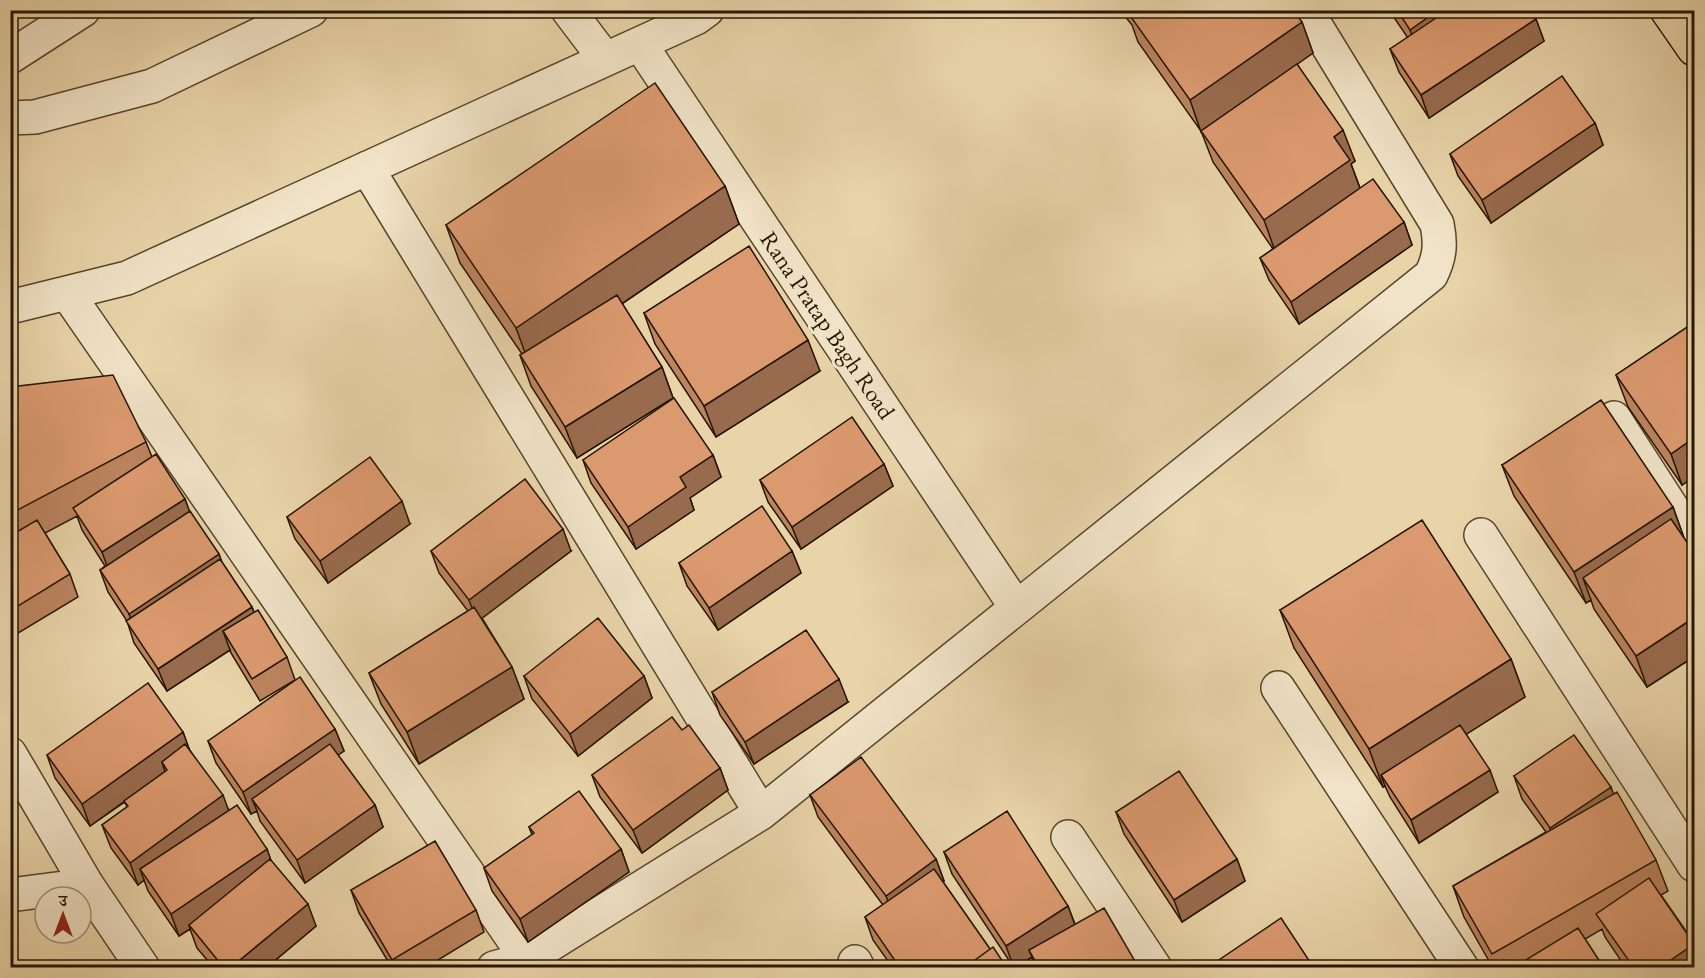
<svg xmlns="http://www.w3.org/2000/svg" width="1705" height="978" viewBox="0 0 1705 978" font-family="'EB Garamond','Noto Serif Devanagari',serif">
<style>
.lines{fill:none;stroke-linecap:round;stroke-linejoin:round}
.minor-casing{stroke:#56462b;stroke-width:36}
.major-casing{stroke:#251601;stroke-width:36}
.minor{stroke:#f1e3c7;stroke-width:33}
.major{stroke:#e9d4a9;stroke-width:33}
.wall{fill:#bc845f;stroke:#251601;stroke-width:1.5}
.shaded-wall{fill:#996b4e;stroke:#251601;stroke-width:1.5}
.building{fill:#db996f;stroke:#251601;stroke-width:1.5}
.labels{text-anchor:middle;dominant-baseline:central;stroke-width:6;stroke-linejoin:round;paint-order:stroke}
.street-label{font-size:24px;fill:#251601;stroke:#f1e3c7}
</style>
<rect width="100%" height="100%" fill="#e9d4a9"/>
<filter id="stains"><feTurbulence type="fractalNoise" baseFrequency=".00333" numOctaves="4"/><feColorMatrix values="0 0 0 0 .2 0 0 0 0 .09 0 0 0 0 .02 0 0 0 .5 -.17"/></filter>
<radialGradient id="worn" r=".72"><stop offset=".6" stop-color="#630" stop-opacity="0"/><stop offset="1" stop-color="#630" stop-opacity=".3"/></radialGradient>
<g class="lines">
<!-- minor casing -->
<g class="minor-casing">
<path id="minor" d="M568,10L605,59
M640,44L1016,607
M10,57L83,10
M10,118L35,117L152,86L311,10
M367,168L761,813L527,959
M67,293L527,959L494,968
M10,307L127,278L696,18L707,10
M1614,418L1694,542
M1481,535L1694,865
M1278,688L1462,968
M10,754L87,885L143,968
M761,813L1431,275C1440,257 1441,244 1437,224L1306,10
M1068,837L1155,968
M10,895L87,885
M855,962L858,968"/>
</g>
<!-- major casing -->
<g class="major-casing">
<path id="major" d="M1667,10L1694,49"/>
</g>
<!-- minor -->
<use href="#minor" class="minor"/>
<!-- major -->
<use href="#major" class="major"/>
</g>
<!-- wall -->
<path class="wall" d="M1120,10H1293L1302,22L1313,53L1297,64L1355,161L1351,164L1360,188L1404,222L1412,245L1299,324L1269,280L1260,258L1273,249L1213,162L1201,131L1138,42L1132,25Z
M1389,10H1530L1536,19L1544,41L1429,118L1399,72L1390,49L1408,38Z
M1595,123L1603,145L1491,223L1458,176L1450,154Z
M725,186L739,224L622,304L662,367L673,398L577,458L531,386L520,355L522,354L460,263L446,225Z
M644,313L820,371L716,437L655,344Z
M1695,322V476L1682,485L1628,407L1616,375Z
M10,387L146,442L152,457L185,499L189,511L219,554L221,561L252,607L254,612L287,657L295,680L260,701L231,653L230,650L167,691L134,643L127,621L108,592L100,570L105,566L82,530L77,516L45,533L70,574L78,597L10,638Z
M713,455L721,477L690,498L694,510L636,549L591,483L583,460Z
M884,464L893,486L801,549L768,502L760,480Z
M1502,465L1673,507L1684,538L1695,554V656L1647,687L1594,609L1591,600L1586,603L1514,496Z
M287,517L410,524L328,583L295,539Z
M431,551H571L482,618L512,667L524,699L419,764L381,704L369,673L468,611L439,573Z
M792,551L801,573L718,630L687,586L679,563Z
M1280,610L1511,659L1525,697L1466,734L1498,792L1419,843L1390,797L1385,786L1383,787L1294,648Z
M524,676H644L652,698L578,756L532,699Z
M712,692L848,702L754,764L720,715Z
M335,729L344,751L338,755L375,805L383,827L305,883L260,821L257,811L251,814L216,763L208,741Z
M682,730L720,768L728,790L642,853L600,797L592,775Z
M183,732L189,749L229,810L267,849L271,861L316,926L266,968H214L197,948L190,929L179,936L148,891L144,880L138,885L111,848L102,825L127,807L125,802L90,826L55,778L47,755Z
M1695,758V778L1688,761Z
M1514,776L1611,787L1613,794L1656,860L1668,891L1661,895L1695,944V968H1626L1605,937L1602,929L1585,939L1604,968H1493L1464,917L1453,886L1546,832L1522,799Z
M810,795L936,859L944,881L943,882L990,949L1007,968H893L873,940L865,917L883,905L818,817Z
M1116,812L1237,859L1245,881L1182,922L1124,834Z
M529,827L621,849L629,872L528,942L492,891L484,868L532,835Z
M944,852L1068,906L1075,924L1139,968H1036L1032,957L1014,968L952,874Z
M351,890L476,910L484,932L425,968H392L359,913Z"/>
<!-- shaded-wall -->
<path class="shaded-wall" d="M1438,10H1479L1418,52L1410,30Z
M1536,19L1544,41L1429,118L1421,95Z
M1302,22L1313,53L1201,132L1190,100Z
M1595,123L1603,145L1491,223L1482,200Z
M1343,130L1355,161L1351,164L1361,191L1275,251L1264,220L1334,137Z
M725,186L739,224L530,366L516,328Z
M1404,222L1412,245L1299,324L1291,302Z
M808,340L820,371L716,437L704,406Z
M662,367L673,398L577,458L565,427Z
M1695,437V476L1682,485L1671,454Z
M713,455L721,477L690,498L694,510L636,549L628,527L680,477Z
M884,464L893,486L801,549L792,527Z
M185,499L193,521L110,574L102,552Z
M402,501L410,524L328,583L320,561Z
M1673,507L1684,538L1596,597L1583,578L1591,600L1586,603L1574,572Z
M563,529L571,551L477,622L469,600Z
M792,551L801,573L718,630L709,608Z
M219,554L227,576L137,636L129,614Z
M252,607L260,629L223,631L230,650L167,691L158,669Z
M1695,617V656L1647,687L1636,656Z
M1511,659L1525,697L1388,784L1381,775L1385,786L1383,787L1369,749Z
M512,667L524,699L419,764L407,732Z
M644,676L652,698L578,756L570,734Z
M839,679L848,702L754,764L745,742Z
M335,729L344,751L259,809L252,799L257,811L251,814L243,792Z
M183,732L191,754L162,762L165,772L90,826L82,804Z
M720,768L728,790L642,853L633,830Z
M1490,770L1498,792L1419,843L1411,820Z
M1611,787L1619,809L1558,851L1550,828Z
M223,795L231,817L140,869L144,880L138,885L130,863Z
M375,805L383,827L305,883L297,860Z
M267,849L275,872L189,925L190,929L179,936L171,914Z
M621,849L629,872L528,942L520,919Z
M936,859L944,881L894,918L886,896Z
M1237,859L1245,881L1182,922L1174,900Z
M308,904L316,926L266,968H230Z
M1068,906L1076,928L1029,950L1032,957L1014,968L1006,946Z
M1694,944L1695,968H1659Z"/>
<!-- building -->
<path class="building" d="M1126,10H1293L1302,22L1190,100Z
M1397,10H1438L1410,30Z
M1448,10H1530L1536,19L1421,95L1390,49Z
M1297,64L1343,130L1334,137L1350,160L1264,220L1201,131Z
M1562,76L1595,123L1482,200L1450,154Z
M655,83L725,186L516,328L446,225Z
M1373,179L1404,222L1291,302L1260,258Z
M749,246L808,340L704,406L644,313Z
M617,295L662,367L565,427L520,355Z
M1695,322V437L1671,454L1616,375Z
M113,375L146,442L10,514V387Z
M674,398L713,455L680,477L686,487L628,527L583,460Z
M1601,400L1673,507L1574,572L1502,465Z
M852,417L884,464L792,527L760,480Z
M156,454L185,499L102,552L73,508Z
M370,457L402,501L320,561L287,517Z
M525,479L563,529L469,600L431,551Z
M762,506L792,551L709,608L679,563Z
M190,511L219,554L129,614L100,570Z
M1671,519L1695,554V617L1636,656L1583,578Z
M37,520L70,574L10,611V536Z
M1422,520L1511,659L1369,749L1280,610Z
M220,559L252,607L158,669L126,621Z
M474,607L512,667L407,732L369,673Z
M258,610L287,657L252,679L223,631Z
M598,618L644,676L570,734L524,676Z
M806,630L839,679L745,742L712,692Z
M300,677L335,729L243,792L208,741Z
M148,683L183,732L82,804L47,755Z
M672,717L682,730L689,725L720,768L633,830L592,775Z
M1460,725L1490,770L1411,820L1381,775Z
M1574,735L1611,787L1550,828L1514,776Z
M185,744L223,795L130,863L102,825L128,806L124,801L167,770L162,762Z
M330,744L375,805L297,860L252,799Z
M861,757L936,859L886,896L810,795Z
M1695,758V771L1688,761Z
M1179,771L1237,859L1174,900L1116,812Z
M579,791L621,849L520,919L484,868L534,833L529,827Z
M1617,792L1656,860L1492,954L1453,886Z
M237,805L267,849L171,914L140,869Z
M1007,811L1068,906L1006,946L944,852Z
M435,841L476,910L392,960L351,890Z
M270,859L308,904L230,968H224L189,925Z
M934,869L990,949L964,968H900L865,917Z
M1649,878L1694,944L1659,968H1634L1596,914Z
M1104,908L1139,968H1039L1029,950Z
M1281,918L1314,968H1207Z
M1578,928L1604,968H1517L1516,966Z
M993,947L1007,968H964Z"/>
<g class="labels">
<!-- street labels -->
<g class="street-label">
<text transform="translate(828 325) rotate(56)">Rana Pratap Bagh Road</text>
</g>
</g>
<!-- margin -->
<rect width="1705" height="978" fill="none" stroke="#e9d4a9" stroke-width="36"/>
<rect x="12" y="12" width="1681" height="954" fill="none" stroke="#251601" stroke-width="3"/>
<rect x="18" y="18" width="1669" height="942" fill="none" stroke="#251601" stroke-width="1.5"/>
<!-- north arrow -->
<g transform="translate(63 915)"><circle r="28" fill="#f1e3c7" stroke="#9f9178" stroke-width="1.5"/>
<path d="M0-4.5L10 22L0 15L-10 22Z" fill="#8f2418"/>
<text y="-9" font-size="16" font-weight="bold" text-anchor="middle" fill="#251601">उ</text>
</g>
<rect width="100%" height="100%" filter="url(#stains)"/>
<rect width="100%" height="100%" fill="url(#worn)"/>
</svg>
